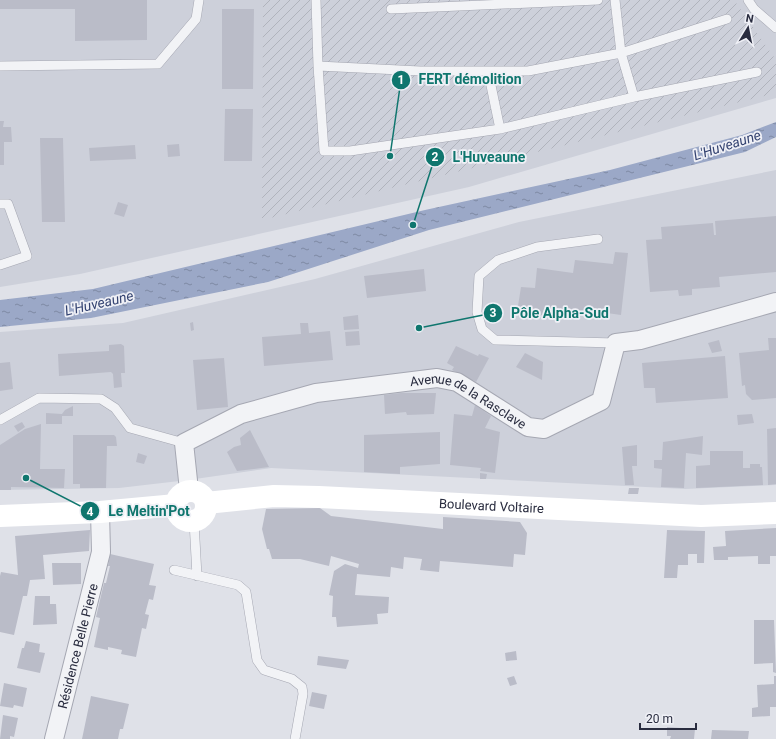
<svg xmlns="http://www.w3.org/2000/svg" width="776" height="739" viewBox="0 0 776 739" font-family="Roboto,sans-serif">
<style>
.built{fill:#cdd0da}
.industrial{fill:url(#industrial-furrows)}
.water{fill:url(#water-ripples)}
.building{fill:#babcc8}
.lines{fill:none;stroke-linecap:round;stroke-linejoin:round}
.service-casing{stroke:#a5a7b2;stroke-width:10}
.minor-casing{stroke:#a5a7b2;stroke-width:20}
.service{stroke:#f2f3f6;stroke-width:9}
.minor{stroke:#f2f3f6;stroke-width:18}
.secondary{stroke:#fff;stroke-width:22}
.labels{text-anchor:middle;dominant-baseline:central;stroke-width:3.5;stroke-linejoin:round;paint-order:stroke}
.street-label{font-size:13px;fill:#292c3f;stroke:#eff0f6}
.water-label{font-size:14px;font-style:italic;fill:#344371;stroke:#eff0f6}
.leader{fill:none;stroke:#0f766e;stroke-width:1.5}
.callout-dot{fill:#0f766e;stroke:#eff0f6;stroke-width:1.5}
.mark-label{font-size:12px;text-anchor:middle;font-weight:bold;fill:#fff}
.callout-label{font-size:14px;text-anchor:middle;font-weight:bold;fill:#0f766e;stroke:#eff0f6;stroke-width:3.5;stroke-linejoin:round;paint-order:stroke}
</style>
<defs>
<pattern id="industrial-furrows" width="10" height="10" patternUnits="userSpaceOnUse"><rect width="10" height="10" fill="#cdd0da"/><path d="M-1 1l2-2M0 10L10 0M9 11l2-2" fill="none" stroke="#b0b3bc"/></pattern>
<pattern id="water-ripples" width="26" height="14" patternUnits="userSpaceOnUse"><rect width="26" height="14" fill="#9ba8c7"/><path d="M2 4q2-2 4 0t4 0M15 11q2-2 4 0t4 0" fill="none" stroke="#7e89a3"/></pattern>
</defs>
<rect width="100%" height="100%" fill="#dfe1e8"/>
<!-- built -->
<path class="built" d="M0,0H776V98L469,187L80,274L0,287Z
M776,170V485L685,489L271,468L188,480L119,488L0,490V332L123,323L315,279L519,222Z"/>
<!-- industrial -->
<path class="industrial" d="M263,0H734L776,60V93L262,220Z"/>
<!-- water -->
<path class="water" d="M776,122V137L745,152L429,230L268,282L91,318L0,327V300L93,289L425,210L610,170L742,135Z"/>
<!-- building -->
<path class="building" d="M0,0H147V40L75,41V9H0Z
M222,9H254L253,89H222Z
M225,109H253L252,161H224Z
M0,121H4L3,127H11L12,142H4V165H0Z
M40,138H63L65,222H42Z
M179,144L180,156L168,157L167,145Z
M135,145L136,159L90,161L89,148Z
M118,202L128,205L124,217L114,214Z
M776,216V272L719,277L720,287L692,289V295L679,296L678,290L650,292L646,240L662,239L661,227L713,223L714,235H716L715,221Z
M615,252L628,253L621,315L607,313V316L570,312L569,318L532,314L533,308L518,306L521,287L535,288L537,268L573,273L575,260L613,264Z
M424,269L426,291L367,298L364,276Z
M358,315L359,329L344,330L343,317Z
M193,322L194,330L191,331L190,323Z
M300,323H308L309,333L330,331L333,360L264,366L262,337L301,334Z
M359,331L360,345L346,346L345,332Z
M768,338H776V398L752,400L746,394L745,385L742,386L739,353L769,350Z
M719,340L722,351L712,353L708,343Z
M121,344L124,346L125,373H121L122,387L114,388L113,374L111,372L59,376L58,354L109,351V345Z
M456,346L478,356L479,354L489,358L476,382L452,370L454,367L447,363Z
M525,353L543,362L542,380L516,367Z
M725,356L728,398L656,403L655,388H644L642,363Z
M224,358L228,407L197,410L193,360Z
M10,362L13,389L0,391V363Z
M401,393H436L434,414L407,415L406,412L385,414L384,395Z
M475,405L491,416L485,428L500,432L495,473L480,471L481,468L450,465L454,414L472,416Z
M73,406V416H62V424H46V413L62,414L65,410Z
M752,414L754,423L738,425L737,415Z
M22,422L25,427L18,432L14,426Z
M41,424L40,469H65L64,488L11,487V490H0V445L25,429Z
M776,428V484L768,485L767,429Z
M250,430L269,467L237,471L227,452L234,447L241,445L240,438Z
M440,432V464L400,467V474L364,472V435Z
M73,435H114L116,437L117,446H107L106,488H80V484H73Z
M703,436L702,455L686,453L684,488L661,487L662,469L654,468V460H662L663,442Z
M637,445V466H632L634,485H625L622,447Z
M710,451H743V468H750V464H760V467H762L763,485L696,488V466L710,465Z
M138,453L147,456L144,464L136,462Z
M480,473L487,474L486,479H480Z
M629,488H639L638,494H628Z
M320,508L331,516L443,529V517L520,522L527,533L525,555L514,554L513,567L440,561L439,572L420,570L422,559L404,557L403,569L391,567L390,577L357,574L355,595L389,597L388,613L377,614L378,624L337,627L336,617H332L333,596L329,595L334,571L345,564L358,568L359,564L331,556L329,566L300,559H272L269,549H267L262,529L266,509Z
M776,528V556H770V564H758V556L728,557V560H714L713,547L726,546L725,531Z
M90,530L89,551L43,555L45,579L30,580L27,596H23L14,635L0,632V576L1,572L18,575L15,536Z
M667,530L705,531L704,563H697V554H688V565H678L677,578H664Z
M110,554L154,564L149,585L156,586L153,600L149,599L145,614L149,615L146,629L142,628L136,657L121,654L122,650L108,647V650L94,647L100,618L96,617L104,583H106L110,566H108Z
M52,563H81V584L53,585Z
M35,596H50V604H56L57,624L33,625Z
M754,620H774L776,673L773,672V663L754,664Z
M26,641L40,644L39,652L45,653L40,673L17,668L22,648H24Z
M516,651L517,660L506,661L505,653Z
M318,656L349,660L346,669L317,665Z
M514,676L517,684L510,686L507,678Z
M774,676H776V707H770V716L752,717V708L758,707L757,685L774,684Z
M4,683L27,688L23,707L14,705L13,708L0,706Z
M312,692L327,695L324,709L309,706Z
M91,696L129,704L123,729H120L118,739H82Z
M3,715L18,718L14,737L10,736V739H0Z
M667,727L695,729L694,739H670L671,736H667Z
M712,730L749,731L748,739H711Z"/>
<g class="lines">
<!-- service casing -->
<g class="service-casing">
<path id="service" d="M316,0L318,66L420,71H528L621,53L615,0
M748,0L754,9L776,28
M391,9L598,0
M0,66L158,64L196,19L199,0
M318,66L324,151H350L500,129L488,71
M634,97L621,53L727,19
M500,129L634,97L757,72
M0,204H8L27,256L0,265
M598,239L537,247L498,260L479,276L477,312L482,329L495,340L616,343
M0,420L39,398L101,399L115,408L130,428L184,443
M194,521L197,576
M174,570L238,585L246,592L257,660L264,670L292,679L302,687L303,694L295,739"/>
</g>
<!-- minor casing -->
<g class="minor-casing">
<g id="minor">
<path id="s1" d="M189,490L184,443L241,414L316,393L437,378L457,382L528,427L544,429L601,401L616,343L640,340L776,302"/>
<path id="s2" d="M54,739L101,552L100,512"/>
</g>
</g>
<!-- service -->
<use href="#service" class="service"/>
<!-- minor -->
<use href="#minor" class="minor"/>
<!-- secondary -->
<g class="secondary">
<circle cx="191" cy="506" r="15"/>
<path id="s3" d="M206,503L274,496L319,497L701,516L776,513"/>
<path d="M0,516L100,512L176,505"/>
</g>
</g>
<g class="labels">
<!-- street labels -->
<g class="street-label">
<text stroke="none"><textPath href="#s1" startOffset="348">Avenue de la Rasclave</textPath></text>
<text stroke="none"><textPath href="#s3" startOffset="286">Boulevard Voltaire</textPath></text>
<text stroke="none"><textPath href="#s2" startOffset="96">Résidence Belle Pierre</textPath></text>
</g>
<!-- water labels -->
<g class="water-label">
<text transform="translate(727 145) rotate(-18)">L'Huveaune</text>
<text transform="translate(99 303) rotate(-13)">L'Huveaune</text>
</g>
</g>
<!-- callouts -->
<path class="leader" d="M390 156L401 80M413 225L435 157M419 328L493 313M26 478L90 511"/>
<g class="callout-dot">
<circle cx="390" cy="156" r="4"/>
<circle cx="413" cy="225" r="4"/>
<circle cx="419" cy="328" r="4"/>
<circle cx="26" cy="478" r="4"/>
<circle cx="401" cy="80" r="10"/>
<circle cx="435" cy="157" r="10"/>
<circle cx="493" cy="313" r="10"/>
<circle cx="90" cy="511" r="10"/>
</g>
<g class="mark-label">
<text x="401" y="84">1</text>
<text x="435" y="161">2</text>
<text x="493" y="317">3</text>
<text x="90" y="516">4</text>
</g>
<g class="callout-label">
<text x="470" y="84">FERT démolition</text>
<text x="489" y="162">L'Huveaune</text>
<text x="560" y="318">Pôle Alpha-Sud</text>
<text x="149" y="516">Le Meltin'Pot</text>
</g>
<!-- north arrow -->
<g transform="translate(748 28) rotate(10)" stroke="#eff0f6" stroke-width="3" paint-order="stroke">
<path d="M0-3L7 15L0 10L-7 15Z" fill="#292c3f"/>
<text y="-6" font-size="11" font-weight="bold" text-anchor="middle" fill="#292c3f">N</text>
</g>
<!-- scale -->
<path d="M640 723v6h56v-6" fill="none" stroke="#292c3f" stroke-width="2"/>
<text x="646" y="723" font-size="12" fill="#292c3f" stroke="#eff0f6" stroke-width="3" paint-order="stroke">20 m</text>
</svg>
